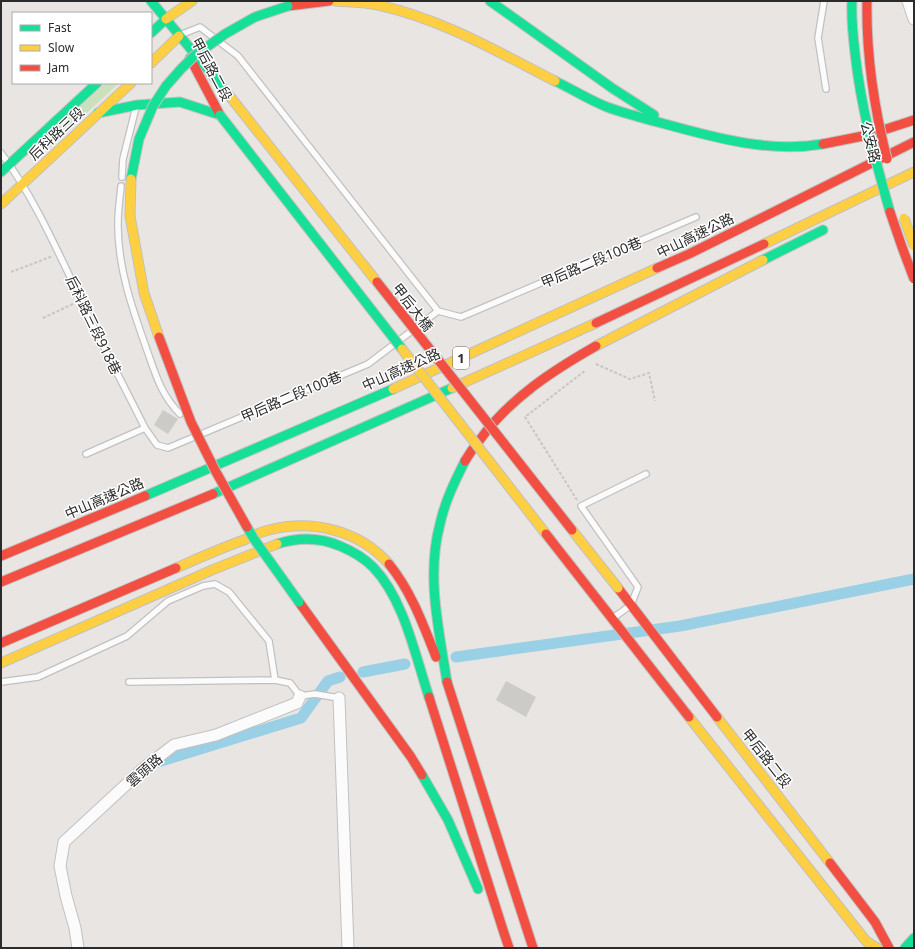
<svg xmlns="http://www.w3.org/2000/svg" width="915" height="949" viewBox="0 0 915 949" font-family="'Noto Sans','Noto Sans TC',sans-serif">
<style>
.green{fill:#cbe1bd}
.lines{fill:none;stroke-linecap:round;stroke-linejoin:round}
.canal{stroke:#9ad0e5;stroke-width:11}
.building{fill:#cdcbc8}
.lane-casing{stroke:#c2c1c1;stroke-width:8}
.street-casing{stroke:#c2c1c1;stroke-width:13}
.fast-casing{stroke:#c2c1c1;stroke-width:11}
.slow-casing{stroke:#c2c1c1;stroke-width:11}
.jam-casing{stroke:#c2c1c1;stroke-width:11}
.path{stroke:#c6c6c6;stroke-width:2;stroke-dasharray:3 2;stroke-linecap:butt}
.lane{stroke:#fcfbfb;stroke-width:5.5}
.street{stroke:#fcfbfb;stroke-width:11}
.fast{stroke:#16e098;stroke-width:9}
.slow{stroke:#ffcf43;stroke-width:9}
.jam{stroke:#f24e42;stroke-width:9}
.fast-bridge-casing{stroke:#c2c1c1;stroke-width:11;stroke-linecap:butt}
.slow-bridge-casing{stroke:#c2c1c1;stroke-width:11;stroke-linecap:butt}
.jam-bridge-casing{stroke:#c2c1c1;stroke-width:11;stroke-linecap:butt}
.fast-bridge{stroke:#16e098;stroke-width:9}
.slow-bridge{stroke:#ffcf43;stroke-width:9}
.jam-bridge{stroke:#f24e42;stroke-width:9}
.labels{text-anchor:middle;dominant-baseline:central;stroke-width:3;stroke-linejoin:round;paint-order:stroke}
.shield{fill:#fff;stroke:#6b6b6b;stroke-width:1}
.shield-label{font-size:13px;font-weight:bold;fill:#2b2b2b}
.street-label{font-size:14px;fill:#2b2b2b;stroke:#fff}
</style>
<rect width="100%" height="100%" fill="#e8e5e2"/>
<!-- green -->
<path class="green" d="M105,83H119L50,147L43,141Z"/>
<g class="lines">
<!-- canal -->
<path class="canal" d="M456,657L680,626L914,579
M363,672L405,664
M158,762L301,718L328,681L340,677"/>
</g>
<!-- building -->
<path class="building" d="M163,410L178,419L168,434L154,425Z
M506,681L536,697L526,717L496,700Z"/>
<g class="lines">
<!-- lane casing -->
<g class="lane-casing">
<path id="lane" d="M824,1L818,38L826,89
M180,35L200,27L238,56L438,311
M1,153C34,197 57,250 81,300C101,343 124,386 145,428L157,445L168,448L368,364L438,311L461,317L696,217
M122,177L123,159L136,107
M121,186C120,198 118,210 118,222C117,267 133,311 148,353C156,376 162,396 180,414
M86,454L145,428
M613,618L631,605L638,587L581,506L646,474
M1,682L38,677L127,636L168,601L203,586L215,584L229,592L269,641L275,680L290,683L300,696L315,694L339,698
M129,682L275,680"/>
</g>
<!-- street casing -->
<g class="street-casing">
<path id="street" d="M908,1L914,19
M339,698L348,948
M78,948L75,928L66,896L60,866L64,842L144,768L174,745L216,735L297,703L300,696"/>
</g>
<!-- fast casing -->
<g class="fast-casing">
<path id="fast" d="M151,1L232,99
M490,1L612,88L654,115
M151,33L166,19
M555,81C572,89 589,100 607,107C626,114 646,119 665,124C716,138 770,153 823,144
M98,113L137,105L180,102L220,115
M1,172L97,83
M763,260L823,230
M213,494L452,388
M145,496L393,389
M277,544C299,537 319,537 340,546C352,551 363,557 373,567C404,599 415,655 429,697
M447,682C439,630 426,576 440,524C445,501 455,481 465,461
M422,775L448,820L478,889
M905,948L914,938"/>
</g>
<!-- slow casing -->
<g class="slow-casing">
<path id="slow" d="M335,1C349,2 364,2 378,5C442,19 498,52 555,81
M166,19L192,1
M151,63L179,36
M1,204L131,83
M764,244L914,172
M596,346L763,260
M452,388L596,323
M393,389L657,268
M176,568C199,558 221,548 244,540C252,536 260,532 269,530C312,519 359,530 389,564
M1,663L212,570L277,544
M689,717L866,941L877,948
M717,717L830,863"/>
</g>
<!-- jam casing -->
<g class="jam-casing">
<path id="jam" d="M288,6L329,1
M190,58L220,115
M823,144L868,135L914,120
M657,268L689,254L914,142
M596,323L764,244
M465,461C469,454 474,447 479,441C509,399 552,371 596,346
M1,556L145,496
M389,564C411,591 423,624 436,657
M1,582L213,494
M618,588L717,717
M596,598L689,717
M299,602L411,757L422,775
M1,643L176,568
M447,682L533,948
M429,697L503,930
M830,863L875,922L889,948
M503,930L509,948"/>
</g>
<!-- path -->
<path class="path" d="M11,272L53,256
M43,318L75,303
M596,364L630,379L649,373L655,401
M577,500L525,417L586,370"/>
<!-- lane -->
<use href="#lane" class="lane"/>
<!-- street -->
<use href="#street" class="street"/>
<!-- fast -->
<use href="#fast" class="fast"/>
<!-- slow -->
<use href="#slow" class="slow"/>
<!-- jam -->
<use href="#jam" class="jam"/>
<!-- fast-bridge casing -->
<g class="fast-bridge-casing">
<path id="fast-bridge" d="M852,1C851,19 853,36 855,53C861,108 875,159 890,212
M220,115L402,349
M131,179L139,139L153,106L166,86L181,69L194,56L225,34L255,17L288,6
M247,527L254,539L299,602"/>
</g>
<!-- slow-bridge casing -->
<g class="slow-bridge-casing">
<path id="slow-bridge" d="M232,99L377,282
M131,179L130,216L144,293L159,337
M904,218L914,246
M402,349L546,534
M572,530L618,588"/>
</g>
<!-- jam-bridge casing -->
<g class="jam-bridge-casing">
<path id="jam-bridge" d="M867,1C866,55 874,107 887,159
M890,212L902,247L914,279
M377,282L572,530
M159,337L191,422L216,472L247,527
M546,534L596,598"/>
</g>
<!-- fast-bridge -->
<use href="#fast-bridge" class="fast-bridge"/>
<!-- slow-bridge -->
<use href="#slow-bridge" class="slow-bridge"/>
<!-- jam-bridge -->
<use href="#jam-bridge" class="jam-bridge"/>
</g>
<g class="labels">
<!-- shield labels -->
<rect class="shield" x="453" y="347" width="16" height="22" rx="3"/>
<g class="shield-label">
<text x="461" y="358">1</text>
</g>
<!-- street labels -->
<g class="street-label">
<text transform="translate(212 69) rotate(62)">甲后路二段</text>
<text transform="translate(56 133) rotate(-43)">后科路三段</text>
<text transform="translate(871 142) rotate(76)">公安路</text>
<text transform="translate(695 235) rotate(-26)">中山高速公路</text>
<text transform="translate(591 262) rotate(-23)">甲后路二段100巷</text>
<text transform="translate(413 307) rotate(52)">甲后大橋</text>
<text transform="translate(94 325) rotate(64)">后科路三段918巷</text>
<text transform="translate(401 369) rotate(-24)">中山高速公路</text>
<text transform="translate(291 396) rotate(-23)">甲后路二段100巷</text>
<text transform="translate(104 498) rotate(-23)">中山高速公路</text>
<text transform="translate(767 758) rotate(52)">甲后路二段</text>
<text transform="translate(144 770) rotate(-41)">雲頭路</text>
</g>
</g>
<!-- border -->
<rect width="915" height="949" fill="none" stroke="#2b2b2b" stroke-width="4"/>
<!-- legend -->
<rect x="12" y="12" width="140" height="72" fill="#ffffff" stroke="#aaaaaa"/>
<rect x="20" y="25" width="20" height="6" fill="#16e098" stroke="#aaaaaa"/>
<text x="48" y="32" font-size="12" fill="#2b2b2b">Fast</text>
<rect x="20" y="45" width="20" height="6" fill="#ffcf43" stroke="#aaaaaa"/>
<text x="48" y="52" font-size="12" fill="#2b2b2b">Slow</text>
<rect x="20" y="65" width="20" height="6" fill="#f24e42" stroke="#aaaaaa"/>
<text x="48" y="72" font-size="12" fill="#2b2b2b">Jam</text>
</svg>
